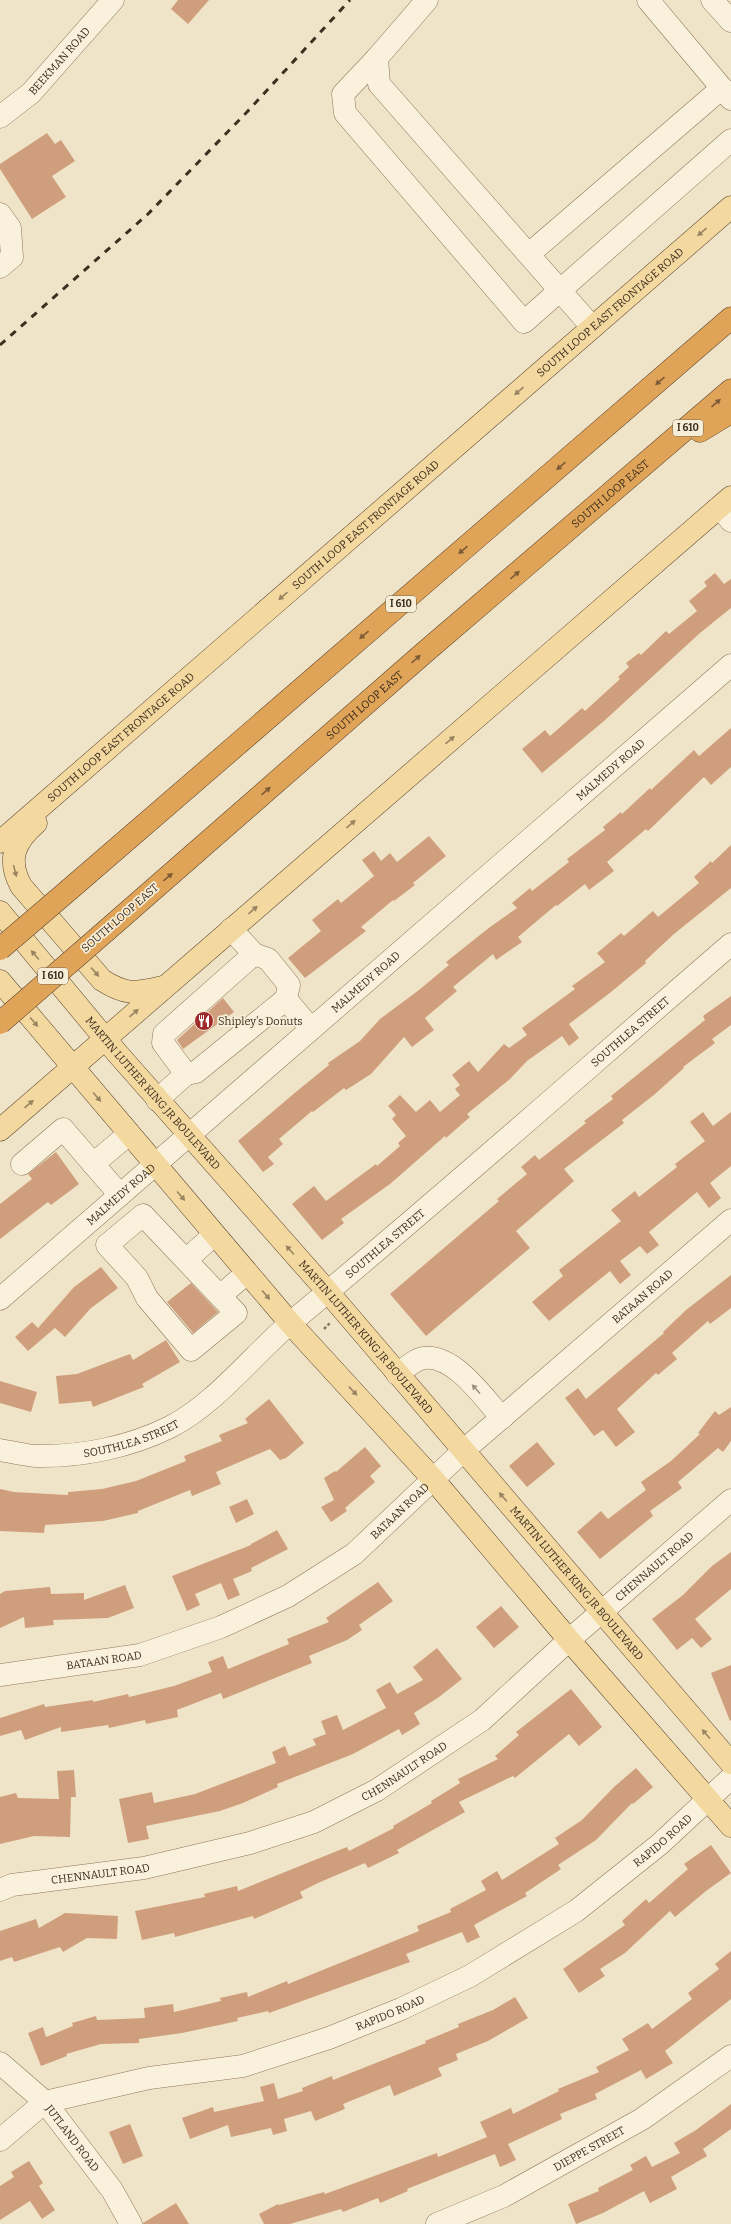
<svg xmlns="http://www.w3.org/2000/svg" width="731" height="2224" viewBox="0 0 731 2224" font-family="Bitter,serif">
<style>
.building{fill:#cf9f7d}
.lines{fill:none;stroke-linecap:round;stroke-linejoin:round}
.minor-casing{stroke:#8d765c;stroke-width:23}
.major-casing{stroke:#5b4430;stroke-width:23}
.highway-casing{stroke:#5b4430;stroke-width:23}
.path{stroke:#8d765c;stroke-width:2.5;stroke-dasharray:3 2;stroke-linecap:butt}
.minor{stroke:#faf1dc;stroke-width:22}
.major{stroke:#f3d9a0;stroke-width:22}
.highway{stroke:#e0a458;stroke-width:22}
.rail{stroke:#3d2e20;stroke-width:3;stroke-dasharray:7 7;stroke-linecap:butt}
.highway-bridge-casing{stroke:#5b4430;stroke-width:23;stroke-linecap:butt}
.highway-bridge{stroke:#e0a458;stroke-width:22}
.oneway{fill:#988460}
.oneway2{fill:#7e5d36}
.oneway3{fill:#9c907e}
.labels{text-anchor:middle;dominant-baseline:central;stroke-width:3.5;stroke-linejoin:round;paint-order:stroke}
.shield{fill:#f7eed8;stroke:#756857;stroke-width:1}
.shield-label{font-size:10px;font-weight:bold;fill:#3d2e20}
.street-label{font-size:11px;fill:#3d2e20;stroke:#f7eed8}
.poi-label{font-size:11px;fill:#3d2e20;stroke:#f7eed8;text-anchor:start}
</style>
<rect width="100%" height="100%" fill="#f0e4c8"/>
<!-- building -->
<path class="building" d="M178,0H209L188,24L171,9Z
M47,133L55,144L61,140L75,161L52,176L66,197L32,219L0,169V164Z
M715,573L724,584L731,579V608L700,633L604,721L542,773L522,749L545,730L550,736L582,708L585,711L620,679L618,677L629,667L626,663L639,653L641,655L666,631L669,634L697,611L689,601L707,586L704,582Z
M731,728V767L711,785L704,777L648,831L646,829L607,862L614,871L589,890L585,884L557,906L556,905L518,937L522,942L496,960L493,954L453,987L457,991L425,1018L434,1030L412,1047L404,1037L371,1074L346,1090L344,1088L313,1112L312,1111L279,1139L283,1144L268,1157L274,1164L263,1172L238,1141L297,1091L329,1065L328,1063L360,1041L380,1019L419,990L449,965L446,962L490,927L517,908L512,903L530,888L532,891L569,862L567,859L605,830L603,827L621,812L622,814L650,788L651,790L694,750L699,756Z
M429,836L446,856L413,883L415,885L394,901L393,900L361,927L366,931L305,978L288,958L321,931L312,920L338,899L341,903L374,876L362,860L374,851L381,861L390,853L397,862Z
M731,845V888L674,934L645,961L646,963L611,992L569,1024L579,1038L569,1046L562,1036L527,1061L510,1079L467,1114L470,1117L446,1138L445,1136L390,1184L341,1219L344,1223L322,1240L292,1204L314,1186L326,1201L376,1164L377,1166L400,1146L398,1143L406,1136L392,1119L396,1115L388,1106L400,1095L416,1112L430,1100L440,1112L460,1095L455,1089L460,1085L452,1075L469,1061L478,1072L504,1044L509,1048L527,1035L522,1028L575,989L572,986L605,962L597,953L621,933L624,936L653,911L658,917L699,883L694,877L711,861L712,863Z
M731,996V1025L712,1039L715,1043L683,1067L684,1068L655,1094L622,1120L624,1123L564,1169L574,1181L516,1231L530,1248L426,1336L390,1294L499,1201L497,1199L527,1174L521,1167L535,1155L539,1160L586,1123L584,1121L613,1099L611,1096L705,1020L703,1016Z
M223,998L234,1012L183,1049L177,1040Z
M703,1112L713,1126L731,1112V1166L710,1183L721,1198L709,1208L697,1192L649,1232L659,1245L647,1254L640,1246L620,1261L631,1275L620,1284L610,1271L549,1321L532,1302L563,1276L559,1270L621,1221L611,1210L635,1191L639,1197L677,1167L675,1164L705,1141L690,1122Z
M56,1152L79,1184L51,1205L48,1202L0,1239V1204L32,1179L28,1174Z
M101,1267L118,1288L91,1308L65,1337L55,1328L28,1351L15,1337L32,1322L38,1328L74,1287Z
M731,1275V1308L710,1324L708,1321L672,1353L677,1359L658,1375L656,1373L617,1409L635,1432L616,1447L603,1430L594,1436L565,1398L578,1388L586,1399L664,1333L663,1332L686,1310Z
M191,1283L218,1312L193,1333L167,1302Z
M166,1340L180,1362L142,1384L144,1387L93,1407L91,1401L59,1404L56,1376L77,1374L130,1354L133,1360Z
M0,1381L37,1392L31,1412L0,1403Z
M269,1399L304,1443L286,1458L280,1460L270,1449L216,1472L221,1484L192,1496L190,1490L138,1511V1513L103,1521L45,1525L44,1533L0,1531V1489L14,1492L68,1495V1492L102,1489L136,1481L186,1461L184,1456L222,1441L219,1435L248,1423L245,1419Z
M731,1407V1441L723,1452L718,1448L678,1482L682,1488L650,1511L653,1516L600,1559L577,1532L601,1511L608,1519L646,1490L641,1482L671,1461L700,1434L698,1433L715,1411L719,1415Z
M537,1442L555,1464L527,1487L509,1466Z
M365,1447L381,1466L370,1476L375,1482L345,1508L347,1511L331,1522L321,1507L334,1500L324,1478L335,1471L336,1472Z
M247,1499L254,1514L236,1523L229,1507Z
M277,1530L288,1549L251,1568L252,1571L233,1579L240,1595L228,1600L221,1583L195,1594L200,1605L187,1611L172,1576L251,1545V1544Z
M731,1552V1589L695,1619L712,1639L701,1648L692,1638L677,1650L652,1619L683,1595L712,1566Z
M378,1582L393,1601L359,1625L362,1630L347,1640L309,1656L312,1663L223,1699L221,1693L177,1710L178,1717L146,1724L145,1720L109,1728L108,1725L61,1732V1727L25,1740L21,1730L0,1736V1718L44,1704L45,1707L93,1700V1702L128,1694L129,1697L174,1686L212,1672L208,1662L223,1656L228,1669L289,1644L287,1639L329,1622L326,1618Z
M125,1585L134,1608L108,1618L53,1620L54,1625L25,1628L24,1617L0,1628V1594L5,1591L50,1587L51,1594L84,1593V1600Z
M501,1606L519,1627L494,1648L476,1627Z
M437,1648L462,1679L439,1697L414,1713L420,1724L402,1735L399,1729L353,1754L277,1784L278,1787L243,1803L220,1811L146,1826L149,1839L128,1843L119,1799L152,1792L154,1803L195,1794L276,1763L272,1752L285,1746L289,1756L316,1745L313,1739L326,1734L321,1721L337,1715L343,1730L386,1708L376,1690L390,1682L397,1694L423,1680L413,1667Z
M731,1665V1720L730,1721L711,1673Z
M571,1689L602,1727L579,1746L569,1734L515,1778L513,1776L459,1802L465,1812L397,1850L399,1853L368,1868L365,1863L318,1883L300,1892L303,1898L254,1919L253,1916L175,1937L174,1933L142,1940L135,1911L205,1897L204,1894L237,1886L238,1891L347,1847L349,1851L394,1828L393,1826L432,1803L431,1801L460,1783L458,1779L498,1759L495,1756L519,1735L516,1732Z
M636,1768L653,1787L633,1804L632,1803L596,1840L558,1865L561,1869L525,1893L527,1896L474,1925L480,1937L467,1943L462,1932L406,1954L410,1962L269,2013L268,2011L237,2018L238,2021L182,2033L139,2039V2043L101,2044L66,2054L67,2056L41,2066L28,2033L43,2027L46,2037L73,2026L72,2023L96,2016L97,2020L145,2018L144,2008L173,2004L174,2012L221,2001L220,1998L247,1992L248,1997L287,1981L288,1984L419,1931L417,1926L451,1912L450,1909L486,1890L481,1881L497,1871L502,1880L559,1844L555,1838L582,1820L614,1787Z
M74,1770L76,1797H71L70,1837L34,1836L0,1844V1797L16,1793L18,1798L59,1799L57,1771Z
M711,1845L731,1873L706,1891L675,1917L670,1911L625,1953L600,1969L605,1976L579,1993L563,1969L625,1925L622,1921L646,1899L649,1903L688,1869L684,1864Z
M65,1913L118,1916L117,1939L87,1938L63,1952L60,1947L14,1962L12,1957L0,1961V1931L36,1919L39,1928Z
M731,1951V1999L665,2051L673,2063L646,2079L641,2070L595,2094L597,2099L560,2114L562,2119L508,2144L516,2160L500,2167L495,2154L407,2189L408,2191L380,2203L378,2198L343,2212L341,2209L290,2224H264L259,2214L278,2204L279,2205L324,2192L325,2194L437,2153L438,2157L487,2137L480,2122L511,2108L513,2114L559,2091L558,2089L599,2072L596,2067L629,2050L622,2039L648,2023L652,2029L692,1999L688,1993L719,1969L715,1964Z
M515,1997L528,2018L488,2041L456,2054L458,2060L438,2068L442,2076L394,2096L390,2085L343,2104L345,2109L315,2121L311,2111L284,2119L287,2131L273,2135L271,2128L231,2137L228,2125L190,2139L182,2118L213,2107L214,2112L264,2101L260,2087L274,2083L278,2099L303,2091L302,2088L332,2076L333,2080L426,2043L425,2041L459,2027L458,2024L493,2010Z
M731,2104V2129L703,2149L707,2156L671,2177L677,2189L650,2203L644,2191L603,2213L576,2224L568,2204L599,2191L598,2188L633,2170L630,2165L646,2156L652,2167L680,2153L674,2143L696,2130Z
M130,2124L143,2156L123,2164L109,2132Z
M29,2161L43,2183L39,2186L55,2210L42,2219L30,2201L0,2220V2186L14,2177L11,2172Z
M176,2203L189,2224H143V2223Z"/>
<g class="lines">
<!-- minor casing -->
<g class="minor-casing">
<g id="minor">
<path d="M427,0L377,58L379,84L592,327"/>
<path d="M648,0L731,99"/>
<path d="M712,0L731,21"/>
<path d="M377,58L343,94L345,113L524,322L731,140"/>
<path id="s1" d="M0,117L31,93L113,0"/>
<path d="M0,214L10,228L12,257L0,267"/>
<path d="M529,254L722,88"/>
<path d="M720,507L731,521"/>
<path d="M231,929L254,954L268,959L289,985L286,999L311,1029"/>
<path d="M186,1074L196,1072L286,999"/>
<path d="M157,1100L186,1074L163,1043L164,1034L254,954"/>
<path d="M22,1164L63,1129L120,1195"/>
<path d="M93,1164L129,1134"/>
<path d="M143,1215L236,1313L191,1350L147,1298L137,1278L107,1245Z"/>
<path d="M186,1260L214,1235"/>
<path d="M220,1296L247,1273"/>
<path id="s2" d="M0,1299L731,665"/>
<path d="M397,1374C405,1369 415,1359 424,1358C454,1354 484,1398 502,1418"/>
<path id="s3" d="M0,1450C12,1452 24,1455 36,1456C81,1457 130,1447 170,1427C216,1404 255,1352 295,1319C443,1197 586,1069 731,944"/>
<path id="s4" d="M0,1675L140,1655L221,1627L288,1596L354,1554L463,1451L731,1220"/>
<path id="s5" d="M0,1890L12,1885L144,1868L250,1843L314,1822L377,1790L482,1720L569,1640L731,1500"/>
<path id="s6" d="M0,2063L45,2102L112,2190L131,2224"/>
<path id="s7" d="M0,2140L45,2102L149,2078L243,2066L329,2038L401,2009L470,1976L576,1911L660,1844L731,1778"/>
<path id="s8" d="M437,2224L504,2196L642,2119L731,2056"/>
</g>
</g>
<!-- major casing -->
<g class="major-casing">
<g id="major">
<path d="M36,823C14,842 7,860 21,886L102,980C127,996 136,993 163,987"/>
<path id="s9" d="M0,842L731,207"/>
<path id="s10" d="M0,912L117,1053L328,1292L731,1763"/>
<path d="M0,981L290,1323L433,1479L569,1640L731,1826"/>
<path d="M0,1130L731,497"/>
</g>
</g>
<!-- highway casing -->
<g class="highway-casing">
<g id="highway">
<path d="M700,431L731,412"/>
<path d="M70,889L731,318"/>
<path id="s11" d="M107,930L425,652L731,390"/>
</g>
</g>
<!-- path -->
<path class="path" d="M324,1329L330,1323"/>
<!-- minor -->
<use href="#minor" class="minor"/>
<!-- major -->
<use href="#major" class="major"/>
<!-- highway -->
<use href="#highway" class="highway"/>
<!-- rail -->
<path class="rail" d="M0,345L148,214L247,112L350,0"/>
<!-- highway-bridge casing -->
<g class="highway-bridge-casing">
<path id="highway-bridge" d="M0,949L70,889
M0,1023L107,930"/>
</g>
<!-- highway-bridge -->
<use href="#highway-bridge" class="highway-bridge"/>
</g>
<!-- one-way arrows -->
<defs><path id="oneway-solid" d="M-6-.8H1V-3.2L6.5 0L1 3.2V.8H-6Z"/></defs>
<g class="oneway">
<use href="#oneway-solid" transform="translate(702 232) rotate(139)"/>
<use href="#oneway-solid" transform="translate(519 391) rotate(139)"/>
<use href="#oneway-solid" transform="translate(283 596) rotate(139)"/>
<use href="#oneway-solid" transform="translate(450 740) rotate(-41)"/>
<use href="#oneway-solid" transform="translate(351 824) rotate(-41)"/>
<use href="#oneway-solid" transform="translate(15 871) rotate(76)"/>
<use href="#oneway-solid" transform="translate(253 910) rotate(-41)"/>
<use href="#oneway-solid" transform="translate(35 955) rotate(-130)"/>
<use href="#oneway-solid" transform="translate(95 972) rotate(49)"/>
<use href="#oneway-solid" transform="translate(134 1013) rotate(-41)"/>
<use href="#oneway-solid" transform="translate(34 1022) rotate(50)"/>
<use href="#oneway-solid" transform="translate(97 1097) rotate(49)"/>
<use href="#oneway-solid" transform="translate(29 1104) rotate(-41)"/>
<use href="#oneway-solid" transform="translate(181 1196) rotate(50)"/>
<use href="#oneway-solid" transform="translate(290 1250) rotate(-132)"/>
<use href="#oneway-solid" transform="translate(266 1295) rotate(50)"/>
<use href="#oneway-solid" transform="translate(353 1391) rotate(47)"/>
<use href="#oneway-solid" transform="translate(503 1497) rotate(-131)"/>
<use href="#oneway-solid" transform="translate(706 1734) rotate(-131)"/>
</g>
<g class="oneway2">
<use href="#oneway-solid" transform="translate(660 381) rotate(139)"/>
<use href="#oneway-solid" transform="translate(716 403) rotate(-41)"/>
<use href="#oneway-solid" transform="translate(561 466) rotate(139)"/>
<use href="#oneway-solid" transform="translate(463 550) rotate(139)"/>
<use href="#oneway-solid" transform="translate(515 575) rotate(-40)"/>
<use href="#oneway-solid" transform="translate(364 635) rotate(139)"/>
<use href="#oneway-solid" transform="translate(416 659) rotate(-41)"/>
<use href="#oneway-solid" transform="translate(266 791) rotate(-41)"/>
<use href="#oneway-solid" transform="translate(168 877) rotate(-41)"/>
</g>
<use class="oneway3" href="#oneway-solid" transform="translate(476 1389) rotate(-132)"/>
<!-- icons -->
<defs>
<g id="restaurant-disc" transform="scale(1)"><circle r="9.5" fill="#9e2a2b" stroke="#f7eed8"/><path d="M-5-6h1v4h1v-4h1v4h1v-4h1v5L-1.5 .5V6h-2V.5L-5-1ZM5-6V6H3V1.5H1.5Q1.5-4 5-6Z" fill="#fff"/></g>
</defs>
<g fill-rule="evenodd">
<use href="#restaurant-disc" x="204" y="1021"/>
</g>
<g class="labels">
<!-- shield labels -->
<g class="shield">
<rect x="673" y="420" width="30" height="16" rx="3"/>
<rect x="386" y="596" width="30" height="16" rx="3"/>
<rect x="38" y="968" width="30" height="16" rx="3"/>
</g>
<g class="shield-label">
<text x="688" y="428">I 610</text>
<text x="401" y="604">I 610</text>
<text x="53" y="976">I 610</text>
</g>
<!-- street labels -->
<g class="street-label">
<text stroke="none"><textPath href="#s1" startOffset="82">BEEKMAN ROAD</textPath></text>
<text stroke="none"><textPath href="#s9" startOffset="808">SOUTH LOOP EAST FRONTAGE ROAD</textPath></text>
<text stroke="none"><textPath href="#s11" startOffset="666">SOUTH LOOP EAST</textPath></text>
<text stroke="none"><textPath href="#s9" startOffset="484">SOUTH LOOP EAST FRONTAGE ROAD</textPath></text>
<text stroke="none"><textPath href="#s11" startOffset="342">SOUTH LOOP EAST</textPath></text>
<text stroke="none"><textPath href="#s9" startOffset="160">SOUTH LOOP EAST FRONTAGE ROAD</textPath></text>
<text stroke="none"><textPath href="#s2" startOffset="808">MALMEDY ROAD</textPath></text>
<text transform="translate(120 918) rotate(-41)">SOUTH LOOP EAST</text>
<text stroke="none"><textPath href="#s2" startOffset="484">MALMEDY ROAD</textPath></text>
<text stroke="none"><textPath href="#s3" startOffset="782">SOUTHLEA STREET</textPath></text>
<text stroke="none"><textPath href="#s10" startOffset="237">MARTIN LUTHER KING JR BOULEVARD</textPath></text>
<text stroke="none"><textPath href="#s2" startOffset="160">MALMEDY ROAD</textPath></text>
<text stroke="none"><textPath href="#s3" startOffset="458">SOUTHLEA STREET</textPath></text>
<text stroke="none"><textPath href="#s4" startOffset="766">BATAAN ROAD</textPath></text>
<text stroke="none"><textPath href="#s10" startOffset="561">MARTIN LUTHER KING JR BOULEVARD</textPath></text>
<text stroke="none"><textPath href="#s3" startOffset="134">SOUTHLEA STREET</textPath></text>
<text stroke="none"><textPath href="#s4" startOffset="442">BATAAN ROAD</textPath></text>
<text stroke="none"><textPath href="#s5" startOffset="750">CHENNAULT ROAD</textPath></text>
<text stroke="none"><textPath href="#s10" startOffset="885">MARTIN LUTHER KING JR BOULEVARD</textPath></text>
<text stroke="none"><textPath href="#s4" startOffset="105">BATAAN ROAD</textPath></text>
<text stroke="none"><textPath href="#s5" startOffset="426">CHENNAULT ROAD</textPath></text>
<text stroke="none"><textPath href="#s7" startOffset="741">RAPIDO ROAD</textPath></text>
<text stroke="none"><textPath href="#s5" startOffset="102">CHENNAULT ROAD</textPath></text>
<text stroke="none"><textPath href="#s7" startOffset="417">RAPIDO ROAD</textPath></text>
<text stroke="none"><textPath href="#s6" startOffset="105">JUTLAND ROAD</textPath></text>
<text stroke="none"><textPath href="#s8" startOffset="170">DIEPPE STREET</textPath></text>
</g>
<!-- poi labels -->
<g class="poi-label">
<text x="218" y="1021">Shipley's Donuts</text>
</g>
</g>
</svg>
